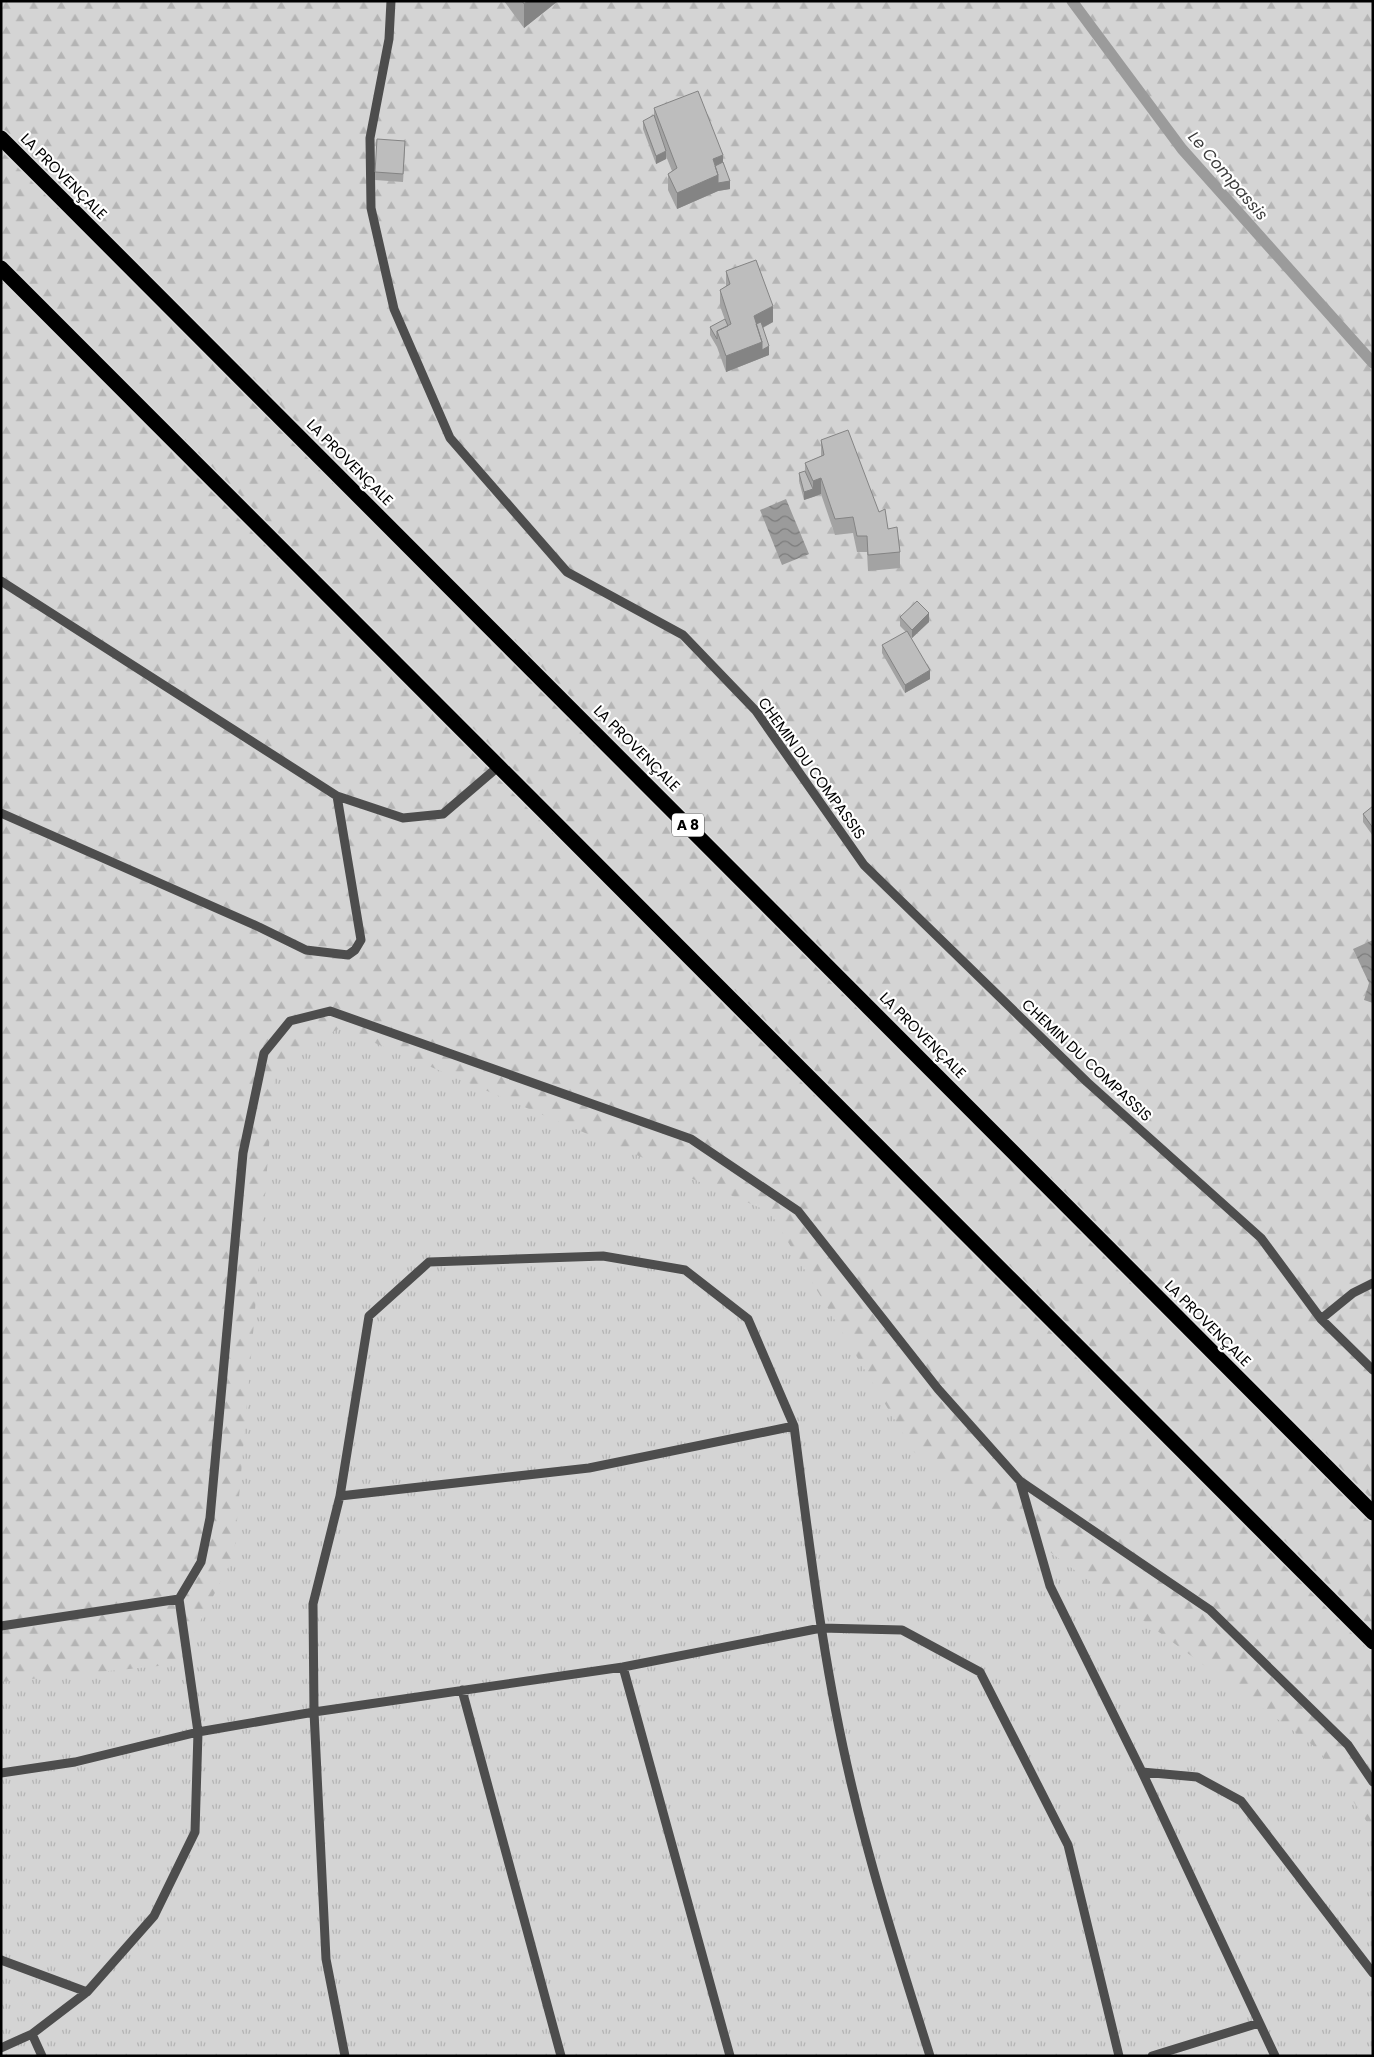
<svg xmlns="http://www.w3.org/2000/svg" width="1374" height="2057" viewBox="0 0 1374 2057" font-family="Poppins,sans-serif">
<style>
.forest{fill:url(#forest-firs)}
.park{fill:url(#park-tufts)}
.water{fill:url(#water-waves)}
.lines{fill:none;stroke-linecap:round;stroke-linejoin:round}
.stream{stroke:#9b9b9b;stroke-width:11}
.highway-casing{stroke:#dbdbdb;stroke-width:18}
.minor{stroke:#4d4d4d;stroke-width:9}
.highway{stroke:#000;stroke-width:15}
.wall{fill:#a3a3a3}
.shaded-wall{fill:#848484}
.building{fill:#bdbdbd;stroke:#848484}
.labels{text-anchor:middle;dominant-baseline:central;stroke-width:4.5;stroke-linejoin:round;paint-order:stroke}
.shield{fill:#fff;stroke:#4c4c4c;stroke-width:1}
.shield-label{font-size:14px;font-weight:bold;fill:#000}
.street-label{font-size:15px;fill:#000;stroke:#fff}
.water-label{font-size:16px;font-style:italic;fill:#3c3c3c;stroke:#fff}
</style>
<defs>
<pattern id="forest-firs" width="22" height="20" patternUnits="userSpaceOnUse" patternTransform="scale(1.25)"><rect width="22" height="20" fill="#d4d4d4"/><path d="M5 1l3.5 6h-7zM16 11l3.5 6h-7z" fill="#b4b4b4"/></pattern>
<pattern id="park-tufts" width="24" height="20" patternUnits="userSpaceOnUse" patternTransform="scale(1.25)"><rect width="24" height="20" fill="#d4d4d4"/><path d="M3 7l-1-3M5 7V3M7 7l1-3M15 17l-1-3M17 17v-4M19 17l1-3" fill="none" stroke="#b4b4b4"/></pattern>
<pattern id="water-waves" width="16" height="10" patternUnits="userSpaceOnUse" patternTransform="scale(1.25)"><rect width="16" height="10" fill="#9b9b9b"/><path d="M0 5q4-4 8 0t8 0" fill="none" stroke="#7c7c7c"/></pattern>
</defs>
<rect width="100%" height="100%" fill="#fff"/>
<!-- forest -->
<path class="forest" d="M1,1H1373V2056H1Z"/>
<!-- park -->
<path class="park" d="M340,1028L770,1212L914,1452L1318,1749L1373,1831V2056H1V1682L178,1664L234,1556L276,1064Z"/>
<!-- water -->
<path class="water" d="M786,499L809,554L782,565L760,510Z
M1373,940V1003L1364,1000L1369,983L1353,949Z"/>
<g class="lines">
<!-- stream -->
<path class="stream" d="M1072,1L1182,149L1373,363"/>
<!-- highway casing -->
<g class="highway-casing">
<path id="highway" d="M1,138L1373,1513
M1,268L1373,1642"/>
</g>
<!-- minor -->
<path class="minor" d="M391,1L389,39L370,138L371,208L394,309L450,438L567,572L683,635L756,711L864,865L1087,1082L1261,1238L1321,1319L1373,1370
M1,581L337,796L361,940L355,950L348,955L306,950L259,927L1,813
M337,796L403,818L443,814L499,766
M1321,1319L1353,1293L1373,1283
M794,1426L748,1319L685,1270L603,1256L429,1262L369,1316L340,1496L589,1468L794,1426C810,1549 824,1673 854,1795C875,1883 903,1970 930,2056
M1020,1481L1050,1586L1142,1772L1197,1777L1241,1801L1373,1973
M1,1626L179,1599L201,1562L210,1518L243,1153L264,1053L290,1021L330,1011L691,1139L798,1211L938,1389L1020,1481L1210,1610L1348,1745L1373,1782
M462,1690L561,2056
M1142,1772L1275,2056
M1,1773L75,1762L198,1732L179,1599
M1,1960L87,1992L154,1916L195,1832L198,1732L314,1712L313,1604L340,1496
M32,2034L42,2056
M1,2048L32,2034L87,1992
M345,2056L326,1959L314,1712L623,1667
M730,2056L623,1667L821,1628L902,1630L980,1672L1068,1845L1119,2056
M1152,2056L1259,2023"/>
<!-- highway -->
<use href="#highway" class="highway"/>
</g>
<!-- wall -->
<path class="wall" d="M504,1H558L524,28Z
M654,108L723,162L730,189L718,191L677,209L668,190V174L672,171L666,156V159L656,164L643,129V121L654,116Z
M405,149L403,182L375,180V172Z
M726,271L773,322L763,328L769,355L726,372L717,347L710,335V327L725,320L720,306V290L726,286Z
M821,440L879,512L900,552V568L868,571L867,552H857L853,533L835,535L821,494L813,497L804,500L799,481V473L805,471V463L821,456Z
M900,617L929,622L912,638L909,636L930,679L905,693L882,653V645L906,632L900,626Z
M1373,806V836L1363,822V814Z"/>
<!-- shaded-wall -->
<path class="shaded-wall" d="M528,1H558L524,28V4Z
M666,151V159L656,164V156Z
M723,155V171L715,174L713,159Z
M718,175L730,181V189L718,191L677,209V193Z
M773,306V322L756,331L754,316Z
M762,342L769,346V355L726,372V356Z
M821,478V494L813,497L804,500V492L813,489V481Z
M929,613V622L912,638V630Z
M930,670V679L905,693V685Z"/>
<!-- building -->
<path class="building" d="M522,1H528L524,4Z
M698,91L723,155L713,159L718,175L677,193L668,174L677,168L654,108Z
M654,115L666,151L656,156L643,121Z
M377,139L405,141L403,174L375,172Z
M723,162L730,181L718,183V175L715,166Z
M756,260L773,306L754,316L762,342L726,356L717,331L731,324L720,290L730,284L726,271Z
M725,319L728,326L717,331V339L710,327Z
M761,322L769,346L762,350V342L756,324Z
M848,430L879,512L885,509L888,529L897,527L900,552L868,555L867,536H857L853,517L835,519L821,478L813,481L805,463L824,455L821,440Z
M805,471L813,489L804,492L799,473Z
M917,601L929,613L912,630L900,617Z
M907,631L930,670L905,685L882,645Z
M1373,806V828L1363,814Z"/>
<g class="labels">
<!-- shield labels -->
<rect class="shield" x="672" y="813.5" width="32" height="23" rx="4"/>
<g class="shield-label">
<text x="688" y="825">A 8</text>
</g>
<!-- street labels -->
<g class="street-label">
<text transform="translate(64 176) rotate(45)">LA PROVENÇALE</text>
<text transform="translate(350 462) rotate(45)">LA PROVENÇALE</text>
<text transform="translate(637 748) rotate(45)">LA PROVENÇALE</text>
<text transform="translate(812 768) rotate(54)">CHEMIN DU COMPASSIS</text>
<text transform="translate(923 1035) rotate(45)">LA PROVENÇALE</text>
<text transform="translate(1087 1060) rotate(43)">CHEMIN DU COMPASSIS</text>
<text transform="translate(1208 1323) rotate(45)">LA PROVENÇALE</text>
</g>
<!-- water labels -->
<g class="water-label">
<text transform="translate(1228 176) rotate(49)">Le Compassis</text>
</g>
</g>
<!-- border -->
<rect width="1374" height="2057" fill="none" stroke="#000000" stroke-width="5"/>
</svg>
